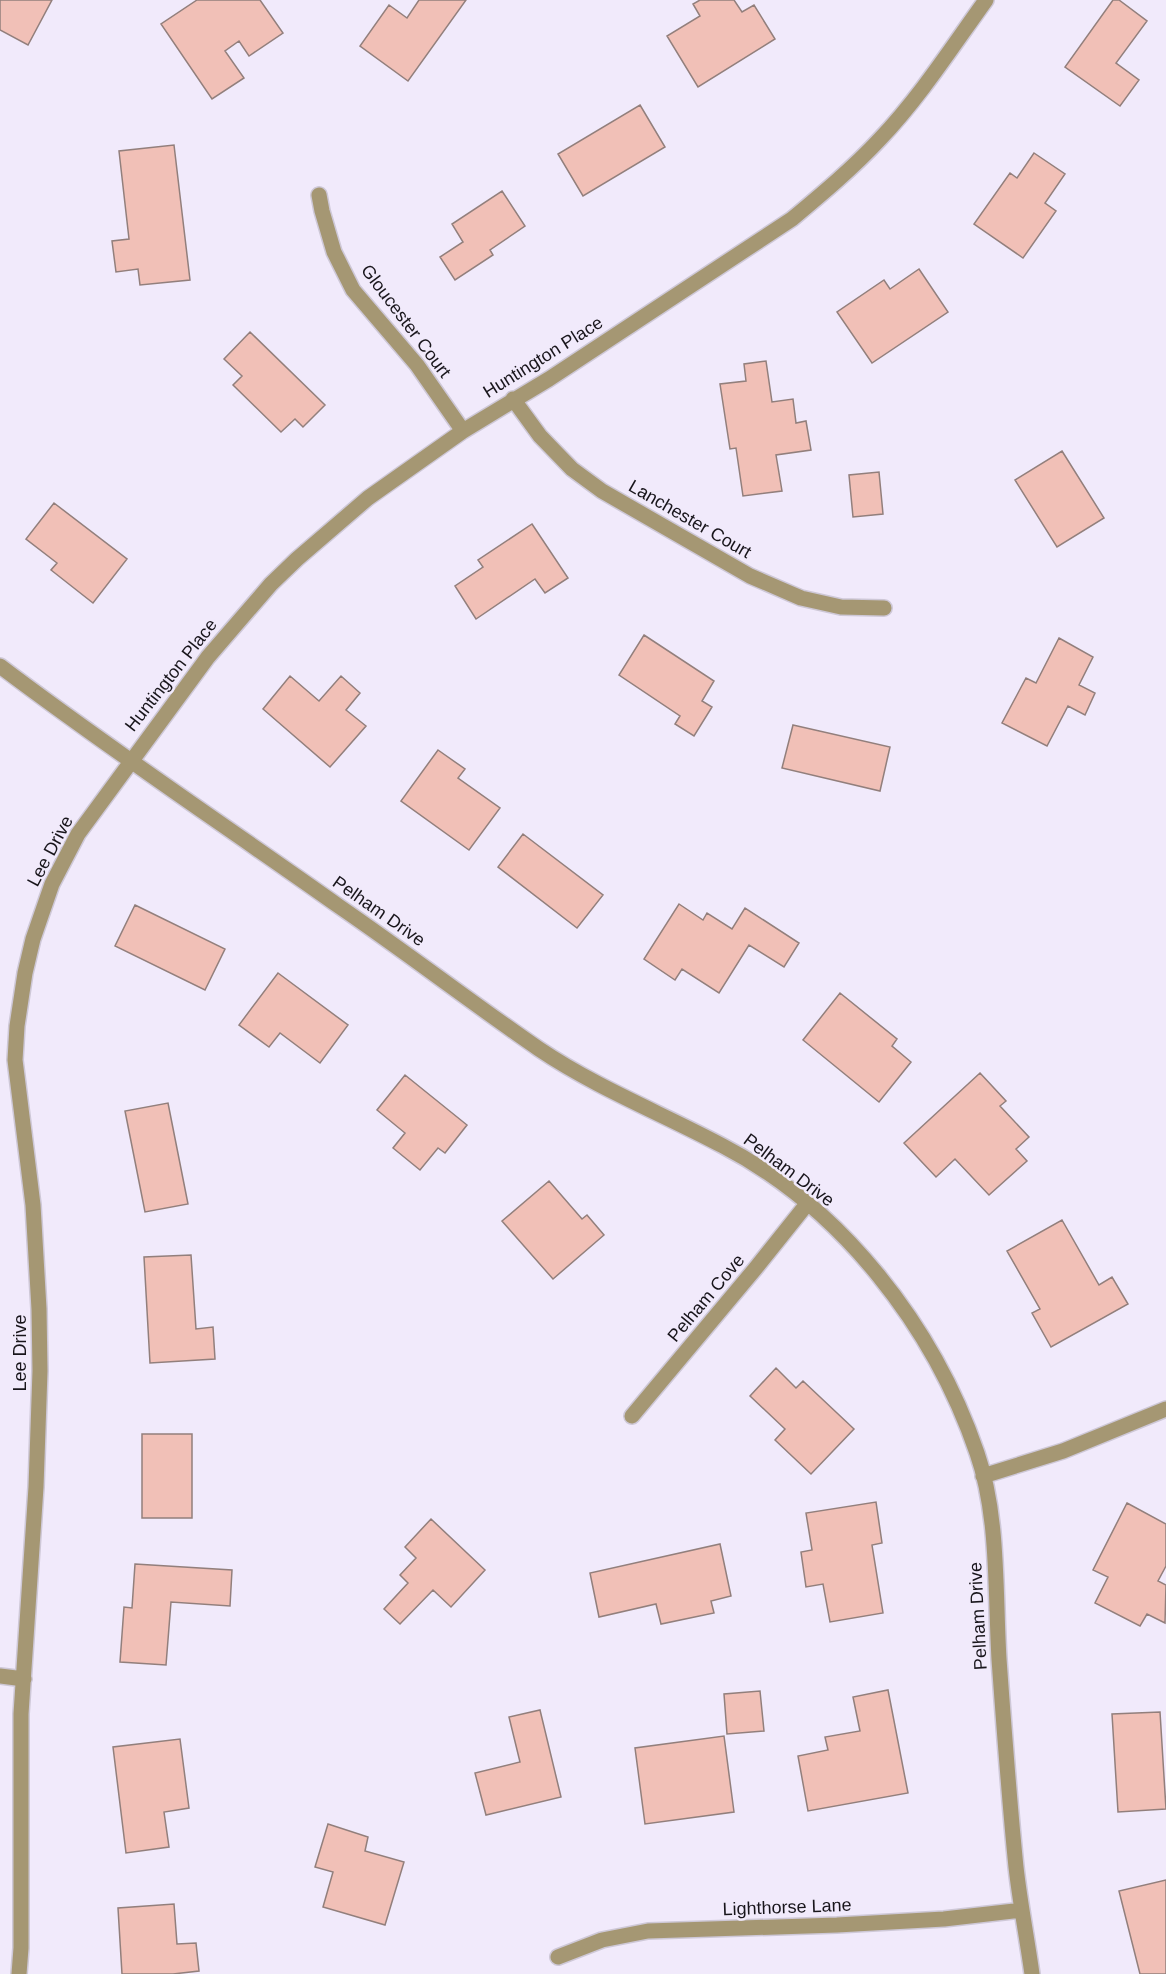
<svg xmlns="http://www.w3.org/2000/svg" width="1166" height="1974" viewBox="0 0 1166 1974" font-family="Arial,sans-serif">
<style>
.building{fill:#f1c0b7;stroke:#927f7c;stroke-width:1.5}
.lines{fill:none;stroke-linecap:round;stroke-linejoin:round}
.minor-casing{stroke:#cec8d7;stroke-width:18}
.minor{stroke:#a59773;stroke-width:15}
.labels{text-anchor:middle;dominant-baseline:central;stroke-width:5;stroke-linejoin:round;paint-order:stroke}
.street-label{font-size:18px;fill:#18151b;stroke:#f1eafb}
</style>
<rect width="100%" height="100%" fill="#f1eafb"/>
<!-- building -->
<path class="building" d="M0,0H52L28,45L0,30Z
M197,0H260L283,33L249,56L239,41L225,51L244,78L212,99L161,24Z
M419,0H466L408,81L360,46L389,5L407,18Z
M700,0H734L742,12L754,5L775,39L698,87L667,36L700,16L693,4Z
M1113,0H1119L1147,21L1116,63L1139,80L1120,106L1065,67Z
M640,105L665,147L583,196L558,154Z
M174,145L190,280L140,285L138,269L116,272L112,241L129,239L119,151Z
M1034,153L1065,174L1045,203L1056,211L1023,258L974,224L1010,173L1017,178Z
M502,191L525,226L490,250L493,255L455,280L440,257L463,242L452,224Z
M919,269L948,312L872,363L837,312L884,280L890,289Z
M250,332L325,405L303,427L295,419L281,432L233,385L242,376L224,359Z
M766,361L772,402L793,399L796,423L806,421L811,450L776,455L782,491L743,496L736,448L730,449L720,384L746,381L744,364Z
M1062,451L1104,518L1057,547L1015,480Z
M879,472L883,514L853,517L849,475Z
M54,503L127,559L93,603L51,570L57,563L26,539Z
M532,524L568,578L545,593L535,579L476,619L455,586L483,567L478,560Z
M644,635L714,681L702,701L712,707L694,736L675,724L680,716L619,675Z
M1059,638L1093,657L1079,685L1095,693L1085,715L1068,706L1047,746L1002,723L1026,678L1036,683Z
M290,676L319,701L341,676L360,693L346,710L366,726L330,767L263,709Z
M793,725L890,747L880,791L782,768Z
M438,750L465,769L458,778L500,808L469,850L401,801Z
M523,834L603,895L577,928L498,867Z
M679,904L703,920L707,913L732,929L745,908L799,943L784,967L749,945L719,993L682,969L675,980L644,959Z
M135,905L225,949L205,990L115,946Z
M278,973L348,1025L320,1063L280,1033L269,1047L239,1025Z
M840,993L897,1039L892,1046L911,1062L879,1102L803,1040Z
M980,1073L1006,1101L1000,1106L1029,1137L1016,1149L1027,1161L989,1195L955,1159L936,1177L904,1143Z
M405,1075L467,1125L445,1153L438,1148L420,1170L393,1148L405,1133L377,1110Z
M168,1103L188,1204L145,1212L125,1111Z
M549,1181L582,1219L587,1215L604,1235L553,1279L502,1221Z
M1062,1220L1099,1285L1112,1277L1128,1304L1051,1347L1032,1313L1040,1309L1007,1251Z
M191,1255L196,1329L213,1327L215,1359L150,1363L144,1257Z
M776,1368L796,1388L803,1381L854,1429L811,1474L775,1440L785,1429L750,1396Z
M142,1434H192V1518H142Z
M876,1502L882,1543L872,1545L883,1613L830,1622L823,1584L806,1587L801,1552L812,1550L806,1513Z
M1127,1503L1166,1524V1566L1158,1581L1166,1585L1165,1623L1147,1614L1140,1626L1095,1603L1108,1577L1093,1570Z
M431,1519L485,1570L451,1607L433,1590L400,1624L384,1609L408,1583L400,1575L416,1558L405,1547Z
M720,1544L731,1596L711,1601L714,1613L661,1624L656,1604L599,1617L590,1573Z
M135,1564L232,1570L230,1606L171,1602L166,1665L120,1662L124,1607L132,1608Z
M888,1690L908,1793L808,1811L798,1756L828,1750L825,1737L860,1731L853,1697Z
M760,1691L764,1731L727,1734L724,1694Z
M540,1710L561,1797L486,1815L475,1773L520,1762L509,1717Z
M1160,1712L1166,1809L1118,1812L1112,1714Z
M724,1736L734,1812L645,1824L635,1748Z
M180,1739L189,1808L164,1812L169,1847L126,1853L113,1747Z
M328,1824L368,1837L365,1851L404,1862L385,1925L323,1907L333,1872L315,1867Z
M1166,1880V1974H1140L1119,1891Z
M174,1904L177,1944L196,1943L199,1971L173,1974H122L118,1908Z"/>
<g class="lines">
<!-- minor casing -->
<g class="minor-casing">
<path id="minor" d="M319,195L322,211L334,252L353,290L417,365L463,431
M513,399L540,436L572,469L602,491L750,576L801,598L841,607L884,608
M0,666C111,750 227,827 340,907C407,953 472,1003 539,1049C597,1088 661,1113 723,1146C842,1208 934,1327 977,1453C999,1516 995,1592 999,1659C1004,1728 1009,1798 1016,1867C1020,1903 1027,1938 1032,1974
M632,1416L755,1269L807,1204
M983,1476L1063,1451L1166,1409
M0,1676L24,1679
M558,1957L602,1940L648,1931L837,1925L944,1919L1022,1910
M19,1974L21,1948V1714L36,1487L40,1371L39,1309L33,1205L15,1060L17,1026L25,973L33,939L52,884L78,834L208,657L271,584L297,559L368,498L463,431L549,379L792,219C822,194 853,168 880,139C920,97 952,47 986,0"/>
</g>
<!-- minor -->
<use href="#minor" class="minor"/>
</g>
<g class="labels">
<!-- street labels -->
<g class="street-label">
<text transform="translate(406 321) rotate(53)">Gloucester Court</text>
<text transform="translate(543 357) rotate(-32)">Huntington Place</text>
<text transform="translate(690 519) rotate(30)">Lanchester Court</text>
<text transform="translate(171 675) rotate(-52)">Huntington Place</text>
<text transform="translate(50 851) rotate(-62)">Lee Drive</text>
<text transform="translate(379 911) rotate(35)">Pelham Drive</text>
<text transform="translate(789 1170) rotate(37)">Pelham Drive</text>
<text transform="translate(706 1298) rotate(-50)">Pelham Cove</text>
<text transform="translate(20 1353) rotate(-90)">Lee Drive</text>
<text transform="translate(978 1616) rotate(-93)">Pelham Drive</text>
<text transform="translate(787 1907) rotate(-2)">Lighthorse Lane</text>
</g>
</g>
</svg>
